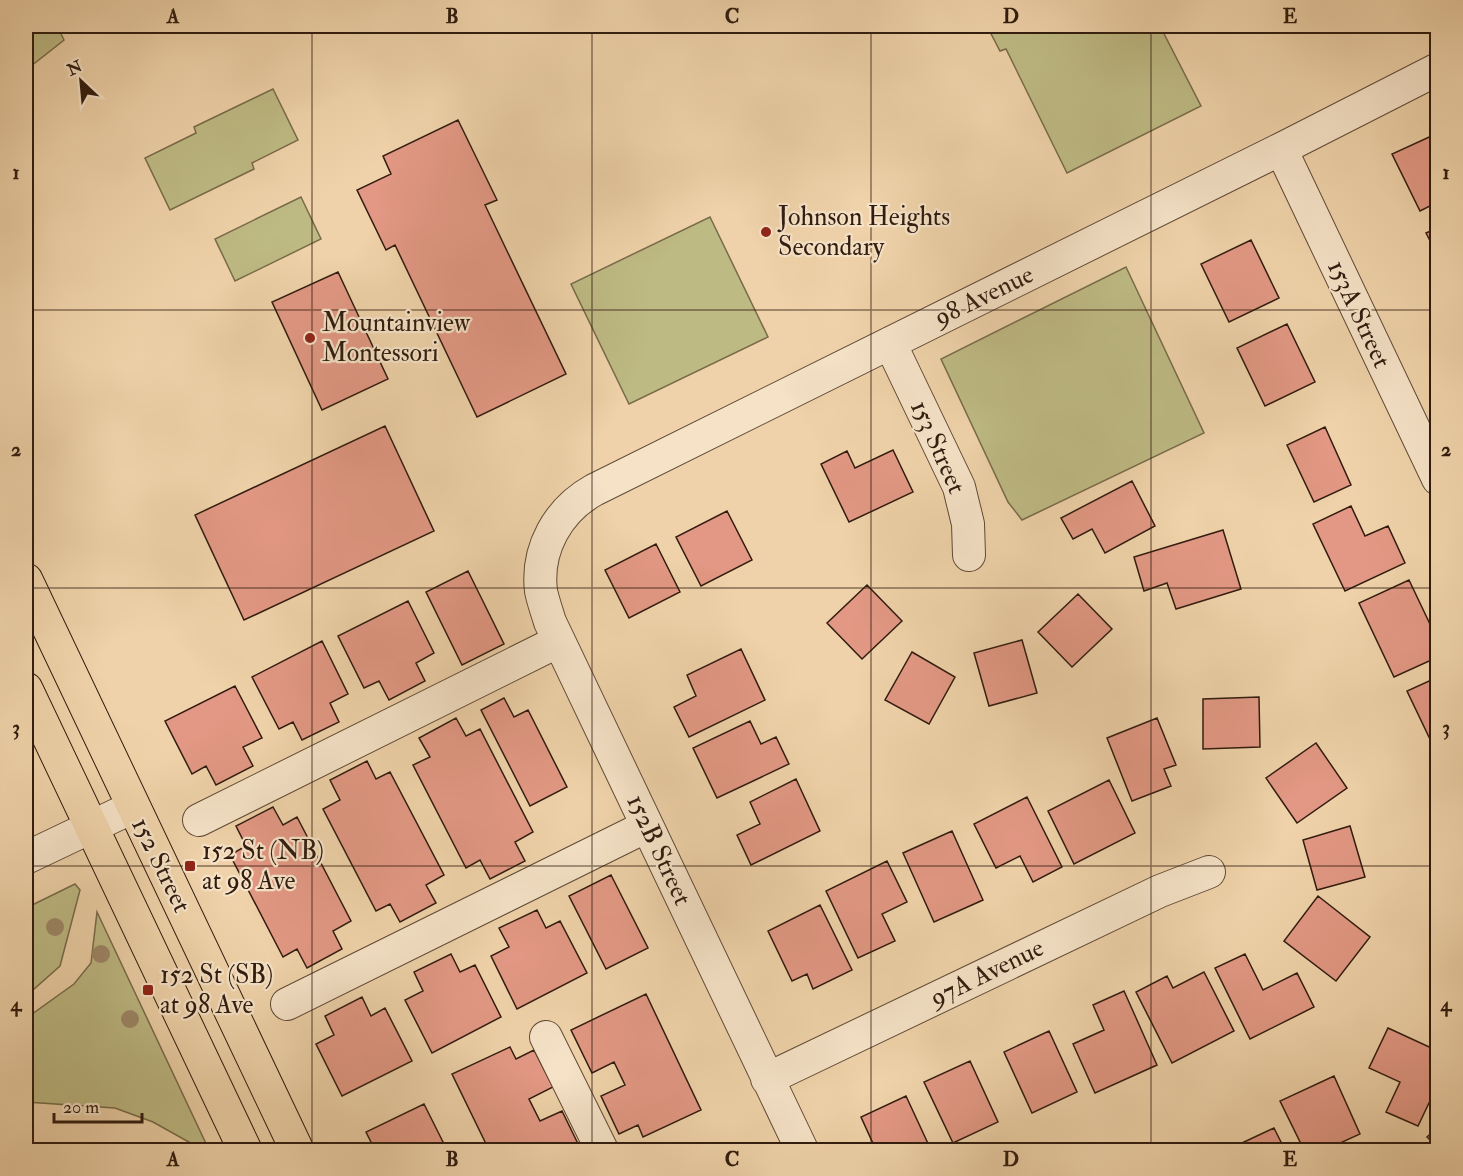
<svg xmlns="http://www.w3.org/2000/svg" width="1463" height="1176" viewBox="0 0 1463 1176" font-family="'IM FELL Double Pica',serif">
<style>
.green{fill:#beba84;stroke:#786b4a;stroke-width:1.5}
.building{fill:#e29884;stroke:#311c0f;stroke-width:1.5}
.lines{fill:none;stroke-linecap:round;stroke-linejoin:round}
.minor-casing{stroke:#604a36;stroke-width:34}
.major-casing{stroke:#311c0f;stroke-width:35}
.minor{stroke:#f5e2c7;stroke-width:32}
.major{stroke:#efd2a9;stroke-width:33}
.tree{fill:#9e8868}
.grid{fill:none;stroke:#311c0f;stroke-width:1.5;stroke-opacity:0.55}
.poi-dot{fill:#8f2418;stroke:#f5e2c7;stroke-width:2}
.labels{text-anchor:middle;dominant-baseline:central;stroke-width:4.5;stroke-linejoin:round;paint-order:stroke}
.poi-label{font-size:26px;fill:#311c0f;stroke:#f5e2c7;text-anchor:start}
.street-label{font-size:26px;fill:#311c0f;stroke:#f5e2c7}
.neatline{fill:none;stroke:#311c0f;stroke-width:2}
.grid-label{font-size:20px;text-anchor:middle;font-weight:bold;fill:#311c0f}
</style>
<rect width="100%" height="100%" fill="#efd2a9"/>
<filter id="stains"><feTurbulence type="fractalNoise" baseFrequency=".00333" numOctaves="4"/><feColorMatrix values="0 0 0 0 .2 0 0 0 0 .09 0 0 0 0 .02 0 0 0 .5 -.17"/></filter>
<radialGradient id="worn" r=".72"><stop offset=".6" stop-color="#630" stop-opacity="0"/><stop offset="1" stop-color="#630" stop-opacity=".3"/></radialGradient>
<!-- green -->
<path class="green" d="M26,26H57L64,40L26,70Z
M987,26H1160L1201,106L1067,173L1006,49L1000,51Z
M273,89L298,140L252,163L254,169L170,210L145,158L196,133L194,127Z
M301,197L321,239L235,281L215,239Z
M710,217L768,337L629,404L571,284Z
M1126,267L1204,433L1022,520L1008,502L941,359Z
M75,884L80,890L60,966L34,989L26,992V908Z
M97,912L209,1150H203L153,1122L115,1108L26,1102V1016L32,1014L74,984L91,963Z"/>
<!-- building -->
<path class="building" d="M458,120L497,200L485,205L566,374L477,417L395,245L386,250L357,190L391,174L383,156Z
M1438,133V202L1420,211L1392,154Z
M1438,228V256L1426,233Z
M1251,240L1279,298L1229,322L1201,264Z
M338,272L388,379L322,410L272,302Z
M1287,324L1315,382L1265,406L1237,348Z
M385,426L434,531L244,620L195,515Z
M1325,427L1351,485L1314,502L1287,445Z
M893,450L913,492L849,522L821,464L847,451L855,468Z
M1132,481L1155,526L1105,553L1092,529L1073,539L1061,518Z
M1351,506L1365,536L1388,526L1405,563L1345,591L1313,524Z
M727,511L752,560L701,586L676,537Z
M1223,530L1241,589L1176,609L1167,583L1144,591L1134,557Z
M656,544L680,592L629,618L605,570Z
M468,571L504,644L462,665L426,592Z
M1409,580L1438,641V657L1394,677L1359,603Z
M867,585L902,621L862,659L827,623Z
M1078,594L1112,629L1072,667L1038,632Z
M408,601L434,653L416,663L425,681L389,700L379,681L364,688L338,636Z
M1022,640L1037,693L989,706L974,653Z
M322,641L348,694L330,703L339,722L302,740L293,722L279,729L252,677Z
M741,649L765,700L689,737L674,707L696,696L687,675Z
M912,652L955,677L929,724L885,700Z
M1438,677V756L1407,691Z
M235,686L262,738L243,747L253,766L216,785L206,766L192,774L165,721Z
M1259,697L1260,747L1203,749V699Z
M504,698L514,717L528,710L567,787L530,806L481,710Z
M456,718L466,736L480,729L533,832L515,842L525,861L490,879L480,860L466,868L413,765L430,757L419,738Z
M1157,718L1176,765L1164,769L1171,786L1132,801L1107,738Z
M750,721L761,744L776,737L789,764L717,798L693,748Z
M1316,743L1347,788L1297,823L1266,778Z
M367,761L376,779L390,772L444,875L426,885L436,903L400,922L390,904L376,911L323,809L340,800L330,780Z
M796,779L820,831L751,865L737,835L760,824L750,802Z
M1109,780L1135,833L1074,864L1048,811Z
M1027,797L1062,867L1033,882L1020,856L996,868L974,824Z
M273,807L283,825L297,817L351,921L333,931L342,949L307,968L297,949L283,957L230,855L246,846L236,826Z
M1350,826L1365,877L1317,890L1303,840Z
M952,831L983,900L934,922L903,853Z
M887,861L907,902L882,914L895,941L858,958L826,891Z
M611,875L648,948L606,969L569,896Z
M1318,896L1370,937L1336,981L1284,941Z
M820,905L852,970L813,989L807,974L792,981L768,931Z
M537,910L546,928L560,921L587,973L517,1009L491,956L509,947L499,928Z
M451,954L460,972L475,965L501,1017L432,1053L405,1000L423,991L414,972Z
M1245,954L1263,990L1297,973L1314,1007L1250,1039L1215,968Z
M1204,972L1234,1031L1172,1063L1136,992L1167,976L1173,988Z
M1124,991L1157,1065L1095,1093L1073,1044L1104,1030L1093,1005Z
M646,994L701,1110L643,1137L638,1125L619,1134L601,1096L625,1085L614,1062L592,1073L571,1030Z
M362,997L371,1016L385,1008L412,1061L342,1096L316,1044L334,1035L325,1016Z
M1388,1028L1438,1051V1084L1418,1126L1386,1112L1400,1082L1369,1068Z
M1049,1031L1077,1092L1032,1113L1004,1052Z
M510,1047L516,1059L534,1050L553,1087L529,1099L540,1121L562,1111L581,1150H489L452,1074Z
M970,1061L998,1122L953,1143L924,1082Z
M1334,1076L1360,1134L1325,1150H1304L1280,1101Z
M906,1096L931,1150H876L861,1117Z
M424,1104L447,1150H375L366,1132Z
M1438,1127V1147L1427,1137Z
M1274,1128L1285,1150H1227Z
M715,1144L718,1150H701Z"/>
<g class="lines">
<!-- minor casing -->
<g class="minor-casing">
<path id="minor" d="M1281,149L1438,479
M890,343L959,487L968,524L969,555
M199,820L559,641
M26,858L133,807
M287,1004L647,826
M546,1037L602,1150
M767,1079L1160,891L1209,872
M802,1150L550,622C547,612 543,601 541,591C536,549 558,510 594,490L1281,149L1438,69"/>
</g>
<!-- major casing -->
<g class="major-casing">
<path id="major" d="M26,580L297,1150
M26,689L245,1150"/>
</g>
<!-- minor -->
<use href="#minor" class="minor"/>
<!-- major -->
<use href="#major" class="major"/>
</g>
<!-- trees -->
<g class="tree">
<circle cx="55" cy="927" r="9"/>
<circle cx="101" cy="954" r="9"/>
<circle cx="130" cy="1019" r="9"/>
</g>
<!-- grid -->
<path class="grid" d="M312,26V1150M592,26V1150M871,26V1150M1151,26V1150M26,310H1438M26,588H1438M26,866H1438"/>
<!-- markers -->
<g class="poi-dot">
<circle cx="766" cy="232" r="6"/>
<circle cx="310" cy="338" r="6"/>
<rect x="184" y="860" width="12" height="12" rx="3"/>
<rect x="142" y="984" width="12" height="12" rx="3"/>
</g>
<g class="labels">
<!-- poi labels -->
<g class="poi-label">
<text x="778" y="217">Johnson Heights<tspan x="778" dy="30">Secondary</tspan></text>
<text x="322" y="323">Mountainview<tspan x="322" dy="30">Montessori</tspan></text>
<text x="202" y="851">152 St (NB)<tspan x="202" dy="30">at 98 Ave</tspan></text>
<text x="160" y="975">152 St (SB)<tspan x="160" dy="30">at 98 Ave</tspan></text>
</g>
<!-- street labels -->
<g class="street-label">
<text transform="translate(984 296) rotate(-26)">98 Avenue</text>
<text transform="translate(1359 314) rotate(65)">153A Street</text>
<text transform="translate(938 447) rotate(66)">153 Street</text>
<text transform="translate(659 850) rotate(65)">152B Street</text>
<text transform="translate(161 865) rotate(64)">152 Street</text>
<text transform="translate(987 973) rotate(-26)">97A Avenue</text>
</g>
</g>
<!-- margin -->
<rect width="1463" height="1176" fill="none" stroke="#efd2a9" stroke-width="66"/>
<!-- north arrow -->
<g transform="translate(81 81) rotate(334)" stroke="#f5e2c7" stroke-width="4.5" paint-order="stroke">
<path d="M0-4.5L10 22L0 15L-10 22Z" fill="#311c0f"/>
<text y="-9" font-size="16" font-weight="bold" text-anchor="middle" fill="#311c0f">N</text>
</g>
<!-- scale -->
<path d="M54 1113v9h88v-9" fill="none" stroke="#311c0f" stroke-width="3"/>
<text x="63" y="1113" font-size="18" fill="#311c0f" stroke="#f5e2c7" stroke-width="4.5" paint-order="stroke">20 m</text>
<rect x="33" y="33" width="1397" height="1110" class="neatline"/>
<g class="grid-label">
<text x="173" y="23">A</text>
<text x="452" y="23">B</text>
<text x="732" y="23">C</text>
<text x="1011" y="23">D</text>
<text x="1290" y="23">E</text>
<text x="16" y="179">1</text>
<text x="1446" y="179">1</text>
<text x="16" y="456">2</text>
<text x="1446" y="456">2</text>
<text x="16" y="734">3</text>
<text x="1446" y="734">3</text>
<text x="16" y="1011">4</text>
<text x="1446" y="1011">4</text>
<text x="173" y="1166">A</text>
<text x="452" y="1166">B</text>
<text x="732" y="1166">C</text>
<text x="1011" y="1166">D</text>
<text x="1290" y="1166">E</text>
</g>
<rect width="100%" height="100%" filter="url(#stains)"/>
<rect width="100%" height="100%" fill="url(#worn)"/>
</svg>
